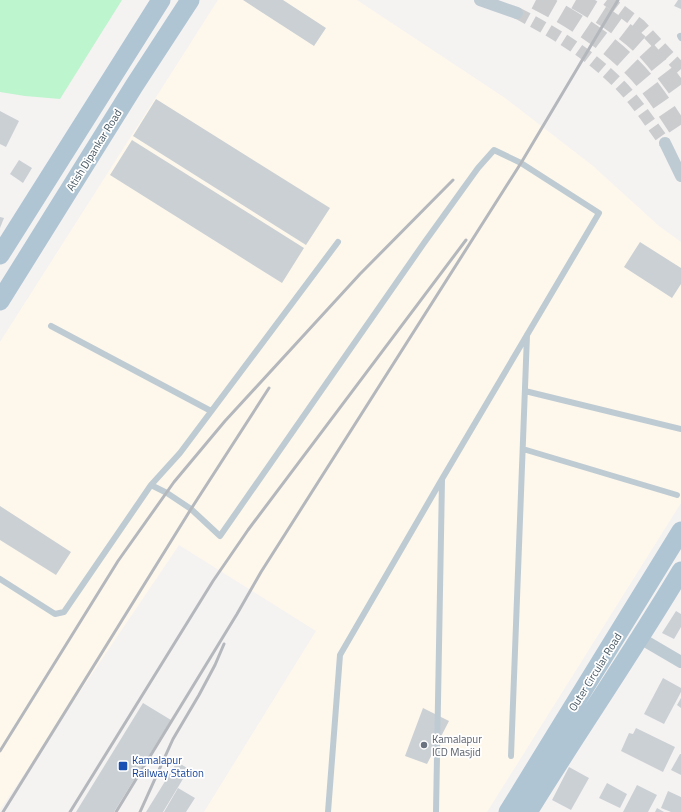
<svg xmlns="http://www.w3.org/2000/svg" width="681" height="812" viewBox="0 0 681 812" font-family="'Titillium Web',sans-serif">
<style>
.commercial{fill:#fef8ec}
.green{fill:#bdf5ce}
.building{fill:#cbd0d5}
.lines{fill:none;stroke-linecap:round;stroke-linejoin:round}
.minor-tunnel{stroke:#caccce;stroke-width:12;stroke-dasharray:12 6;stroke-linecap:butt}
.primary-tunnel{stroke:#caccce;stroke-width:19;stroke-dasharray:19 10;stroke-linecap:butt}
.service{stroke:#bfcbd3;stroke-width:6}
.minor{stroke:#bfcbd3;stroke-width:12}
.primary{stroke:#afc5d4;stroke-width:19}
.rail{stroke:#b4b8bd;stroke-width:3}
.worship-dot{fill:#6b7280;stroke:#fff;stroke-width:1.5}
.transit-dot{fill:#1a4fb4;stroke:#fff;stroke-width:1.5}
.labels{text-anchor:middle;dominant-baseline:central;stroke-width:3.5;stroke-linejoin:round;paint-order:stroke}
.street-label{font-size:11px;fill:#475863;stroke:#fff}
.worship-label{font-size:11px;fill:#5b616d;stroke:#fff;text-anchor:start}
.transit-label{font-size:11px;fill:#164399;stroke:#fff;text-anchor:start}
</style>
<rect width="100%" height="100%" fill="#f5f2f2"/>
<!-- commercial -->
<path class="commercial" d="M218,0H357L505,98L593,166L659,226L681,242V503L487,812H204L316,631L179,545L0,810V342Z"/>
<!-- green -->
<path class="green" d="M0,0H122L60,99L25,96L0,92Z"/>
<!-- building -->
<path class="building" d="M243,0H283L326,28L314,46Z
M678,0H681V9L674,6Z
M156,99L330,208L306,245L133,136Z
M0,111L19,121L6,147L0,144Z
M132,140L304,248L282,283L110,175Z
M19,160L32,168L23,183L10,174Z
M0,217L4,218L0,228Z
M640,242L681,268V284L672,298L624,267Z
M0,506L71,552L56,575L0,540Z
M676,611L681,614V627L674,639L662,633Z
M663,678L681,688V692L664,724L644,714Z
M681,698V708L677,705Z
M143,703L171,720L114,812H76Z
M423,708L449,721L427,764L405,756Z
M636,728L675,747L663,772L621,751L629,733L633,734Z
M680,754H681V775L671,770Z
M177,762L189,769L163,812H146Z
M569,767L589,778L571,810L552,800Z
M607,783L627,794L620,808L599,798Z
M637,785L657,795L648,812H623Z
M178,788L195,798L186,812H164Z
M668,791L681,797V812H671L661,808Z
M657,808L664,812H655Z"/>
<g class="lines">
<!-- minor-tunnel -->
<path class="minor-tunnel" d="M607,0L640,25L681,69
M517,13C556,33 592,56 622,87C638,104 651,124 665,143"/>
<!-- primary-tunnel -->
<path class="primary-tunnel" d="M536,0C571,18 604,39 632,67C651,86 666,110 681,133
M576,0C601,14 626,30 646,50C659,64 670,79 681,94"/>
<!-- service -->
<path class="service" d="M680,36L681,38
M51,326L211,411
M525,391L681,429
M523,449L677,495
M0,579L55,614L64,612L151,485
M511,756L527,335
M328,812L340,655L442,479L599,213L521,163L494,150L478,168L424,243L220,536L191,509L167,493L151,485L180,453L338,242
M436,812L442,480"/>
<!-- minor -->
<path class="minor" d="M480,0L517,13
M665,143L681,176
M640,638L681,662"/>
<!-- primary -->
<path class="primary" d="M0,255L161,0
M0,301L134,86L190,0
M508,812L681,531
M528,812C578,731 632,653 681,571"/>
<!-- rail -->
<path class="rail" d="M0,751L118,561L174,482L225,421L360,274L453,180
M3,812L191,509L269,388
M70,812L213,581L248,530L466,240
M116,812L237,614L261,572L521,163L618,0
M140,812L173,739L199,695L215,665L224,644"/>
</g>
<!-- markers -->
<circle class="worship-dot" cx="424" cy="745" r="4"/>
<rect class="transit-dot" x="118" y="761" width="10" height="10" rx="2"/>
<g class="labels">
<!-- street labels -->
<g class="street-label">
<text transform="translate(94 150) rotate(-58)">Atish Dipankar Road</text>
<text transform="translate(595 672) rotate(-58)">Outer Circular Road</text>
</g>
<!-- worship labels -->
<g class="worship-label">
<text x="432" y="739">Kamalapur<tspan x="432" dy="13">ICD Masjid</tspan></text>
</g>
<!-- transit labels -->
<g class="transit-label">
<text x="132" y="760">Kamalapur<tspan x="132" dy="13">Railway Station</tspan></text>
</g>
</g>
</svg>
